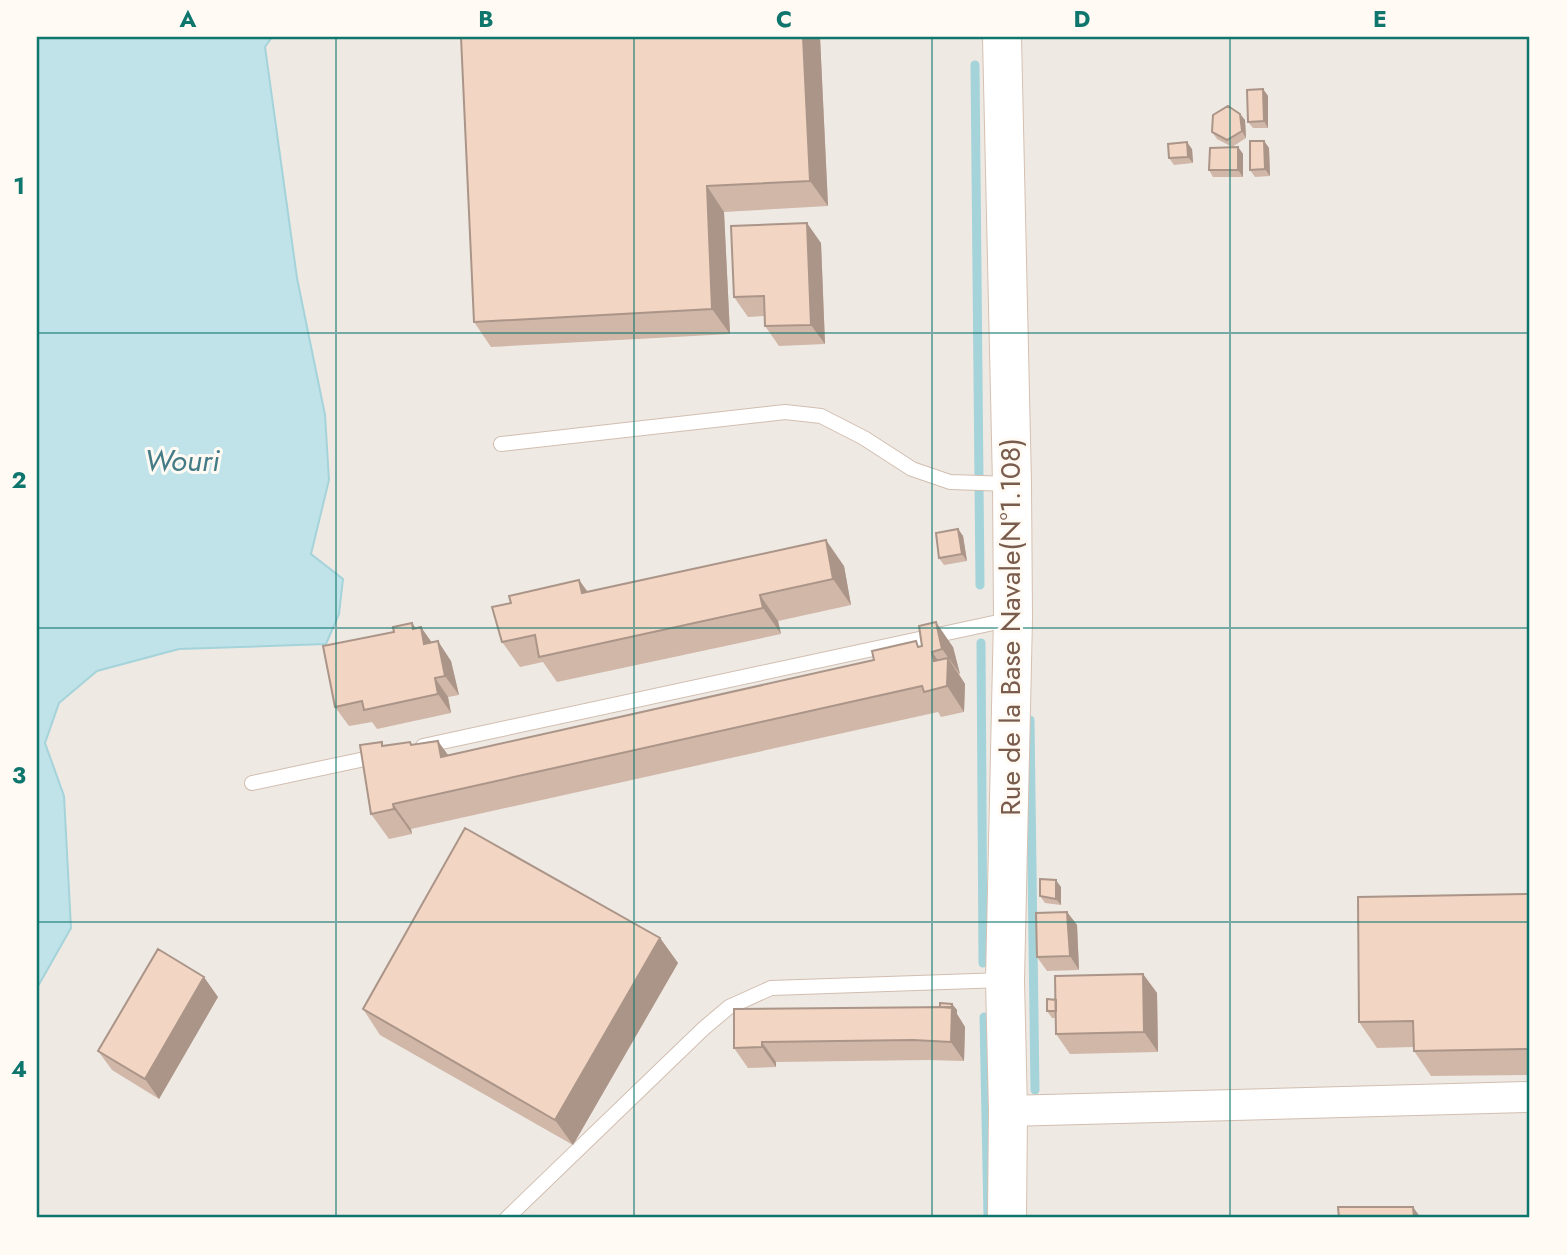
<svg xmlns="http://www.w3.org/2000/svg" width="1567" height="1255" viewBox="0 0 1567 1255" font-family="Jost,sans-serif">
<style>
.industrial{fill:#efe9e4}
.water{fill:#bfe3e8;stroke:#a5d3da;stroke-width:2}
.lines{fill:none;stroke-linecap:round;stroke-linejoin:round}
.stream{stroke:#a5d3da;stroke-width:9}
.service-casing{stroke:#d1beb0;stroke-width:16}
.minor-casing{stroke:#d1beb0;stroke-width:32}
.secondary-casing{stroke:#d6c0b0;stroke-width:40}
.service{stroke:#fff;stroke-width:14}
.minor{stroke:#fff;stroke-width:30}
.secondary{stroke:#fff;stroke-width:38}
.wall{fill:#d1b7a8}
.shaded-wall{fill:#aa9588}
.building{fill:#f3d5c3;stroke:#aa9588;stroke-width:2}
.grid{fill:none;stroke:#0f766e;stroke-width:2;stroke-opacity:0.55}
.labels{text-anchor:middle;dominant-baseline:central;stroke-width:6;stroke-linejoin:round;paint-order:stroke}
.street-label{font-size:28px;fill:#7a5c4d;stroke:#fffaf3}
.water-label{font-size:30px;font-style:italic;fill:#437c86;stroke:#fffaf3}
.neatline{fill:none;stroke:#0f766e;stroke-width:2.5}
.grid-label{font-size:23px;text-anchor:middle;font-weight:bold;fill:#0f766e}
</style>
<rect width="100%" height="100%" fill="#fdf6ec"/>
<!-- industrial -->
<path class="industrial" d="M272,37H1530V1218H37V988L71,928L64,796L45,743L59,703L97,671L179,649L325,644L343,579L311,554L329,480L325,415L297,278L265,46Z"/>
<!-- water -->
<path class="water" d="M37,37H272L265,47L297,278L325,415L329,480L311,554L343,579L339,614L326,644L179,649L97,671L59,703L45,743L64,796L71,928L37,988Z"/>
<g class="lines">
<!-- stream -->
<path class="stream" d="M975,65L980,585
M981,643L983,963
M1030,720L1035,1090
M984,1017L988,1217"/>
<!-- service casing -->
<g class="service-casing">
<path id="service" d="M501,444L785,412L821,416L864,438L912,469L950,482L1011,484
M423,746L1012,619
M252,783L379,756
M507,1218L703,1029L729,1007L771,988L1004,980"/>
</g>
<!-- minor casing -->
<g class="minor-casing">
<path id="minor" d="M1008,1111L1530,1097"/>
</g>
<!-- secondary casing -->
<g class="secondary-casing">
<path id="secondary" d="M1002,37L1012,484L1013,618L1005,980L1008,1111L1007,1218"/>
</g>
<!-- service -->
<use href="#service" class="service"/>
<!-- minor -->
<use href="#minor" class="minor"/>
<!-- secondary -->
<use href="#secondary" class="secondary"/>
</g>
<!-- wall -->
<path class="wall" d="M820,37L828,206L724,212L730,334L491,347L474,322Z
M1263,89L1268,96V128H1253L1248,122Z
M1240,114L1245,120L1246,138L1232,147L1217,139L1212,132Z
M1264,141L1269,148L1270,176L1255,177L1250,170Z
M1238,147L1243,154V177H1213L1209,170Z
M1192,149L1193,163L1174,165L1169,158Z
M821,243L825,344L779,346L765,326V316L748,317L734,297Z
M958,529L963,536L967,561L944,565L939,558Z
M844,566L851,605L778,621L781,634L557,682L543,662L520,667L502,642L579,580L588,592Z
M416,628L451,661L459,695L448,697L451,713L377,729L372,722L349,726L335,707Z
M922,646L953,647L960,674H959L965,684L964,712L941,717L938,712L411,829L412,834L389,839L371,814L385,746L410,742L413,745L448,756L874,660Z
M1061,887V905L1045,903L1040,896Z
M1530,894V1075L1431,1076L1414,1051L1413,1047L1377,1048L1359,1022Z
M1067,912L1077,925L1079,970L1047,971L1037,957Z
M660,938L678,963L573,1145L380,1035L363,1009Z
M1143,974L1157,993L1158,1052L1070,1054L1056,1034V1018H1052L1047,1011L1056,1000Z
M218,997L159,1099L112,1070L98,1051Z
M952,1004L957,1010V1014L965,1027L964,1061L927,1060L776,1062V1067L748,1068L734,1048L940,1007Z"/>
<!-- shaded-wall -->
<path class="shaded-wall" d="M803,37H820L828,206L810,181Z
M1263,89L1268,96V128L1264,121Z
M1240,114L1245,120L1246,138L1242,131Z
M1264,141L1269,148L1270,176L1265,169Z
M1187,142L1192,149L1193,163L1188,157Z
M1238,147L1243,154V177L1238,170Z
M707,186L724,212L730,334L712,309Z
M807,223L821,243L825,344L811,325Z
M958,529L963,536L967,561L962,554Z
M826,540L844,566L851,605L833,579Z
M579,580L597,605L582,593Z
M760,595L778,621L781,634L763,608Z
M936,622L953,647L960,674L942,649Z
M412,623L424,639L421,627L435,647L427,648L413,629Z
M438,641L451,661L459,695L445,676Z
M932,652L947,673L948,658L965,684L964,712L947,686L934,661Z
M435,678L448,697L451,713L438,694Z
M438,741L456,766L441,757Z
M393,804L411,829L412,834L394,809Z
M1056,880L1061,887V905L1056,899Z
M1067,912L1077,925L1079,970L1070,956Z
M660,938L678,963L573,1145L555,1120Z
M1143,974L1157,993L1158,1052L1144,1032Z
M204,977L218,997L159,1099L145,1079Z
M952,1004L957,1010V1014L965,1027L964,1061L951,1042Z
M762,1042L776,1062V1067L762,1047Z
M1413,1207L1421,1218H1414Z"/>
<!-- building -->
<path class="building" d="M461,37H803L810,181L707,186L712,309L474,322Z
M1263,89L1264,121L1248,122L1247,90Z
M1228,106L1240,114L1242,131L1227,140L1212,132L1213,115Z
M1250,141H1264L1265,169L1250,170Z
M1187,142L1188,157L1169,158L1168,144Z
M1238,147V170H1209L1210,148Z
M807,223L811,325L765,326L764,296L734,297L731,226Z
M958,529L962,554L939,558L936,533Z
M826,540L833,579L760,595L763,608L539,657L535,635L502,642L492,607L511,603L509,596L579,580L582,593Z
M936,622L942,649L932,652L934,661L948,658L947,686L924,692L922,686L393,804L394,809L371,814L360,745L382,742V746L410,742L411,745L438,741L441,757L874,660L872,651L916,641L918,647L922,646L919,626Z
M412,623L413,629L421,627L424,644L438,641L445,676L435,678L438,694L364,710L362,701L335,707L323,646L394,632L393,627Z
M465,828L660,938L555,1120L363,1009Z
M1040,879L1056,880V899L1040,896Z
M1530,894V1049L1414,1051L1413,1021L1359,1022L1358,897Z
M1067,912L1070,956L1037,957L1036,913Z
M158,949L204,977L145,1079L98,1051Z
M1143,974L1144,1032L1056,1034L1055,976Z
M1047,999L1056,1000V1011H1047Z
M940,1003L952,1004V1008L940,1007Z
M952,1007L951,1042L913,1040L762,1042V1047L734,1048V1009Z
M1338,1207H1413L1414,1218H1339Z"/>
<!-- grid -->
<path class="grid" d="M336,37V1218M634,37V1218M932,37V1218M1230,37V1218M37,333H1530M37,628H1530M37,922H1530"/>
<g class="labels">
<!-- street labels -->
<g class="street-label">
<text transform="translate(1010 627) rotate(-90)">Rue de la Base Navale(N°1.108)</text>
</g>
<!-- water labels -->
<g class="water-label">
<text x="182" y="460">Wouri</text>
</g>
</g>
<!-- border -->
<rect width="1567" height="1255" fill="none" stroke="#fffaf3" stroke-width="77"/>
<rect x="38" y="38" width="1490" height="1178" class="neatline"/>
<g class="grid-label">
<text x="188" y="27">A</text>
<text x="486" y="27">B</text>
<text x="784" y="27">C</text>
<text x="1082" y="27">D</text>
<text x="1380" y="27">E</text>
<text x="19" y="194">1</text>
<text x="19" y="488">2</text>
<text x="19" y="783">3</text>
<text x="19" y="1077">4</text>
</g>
</svg>
